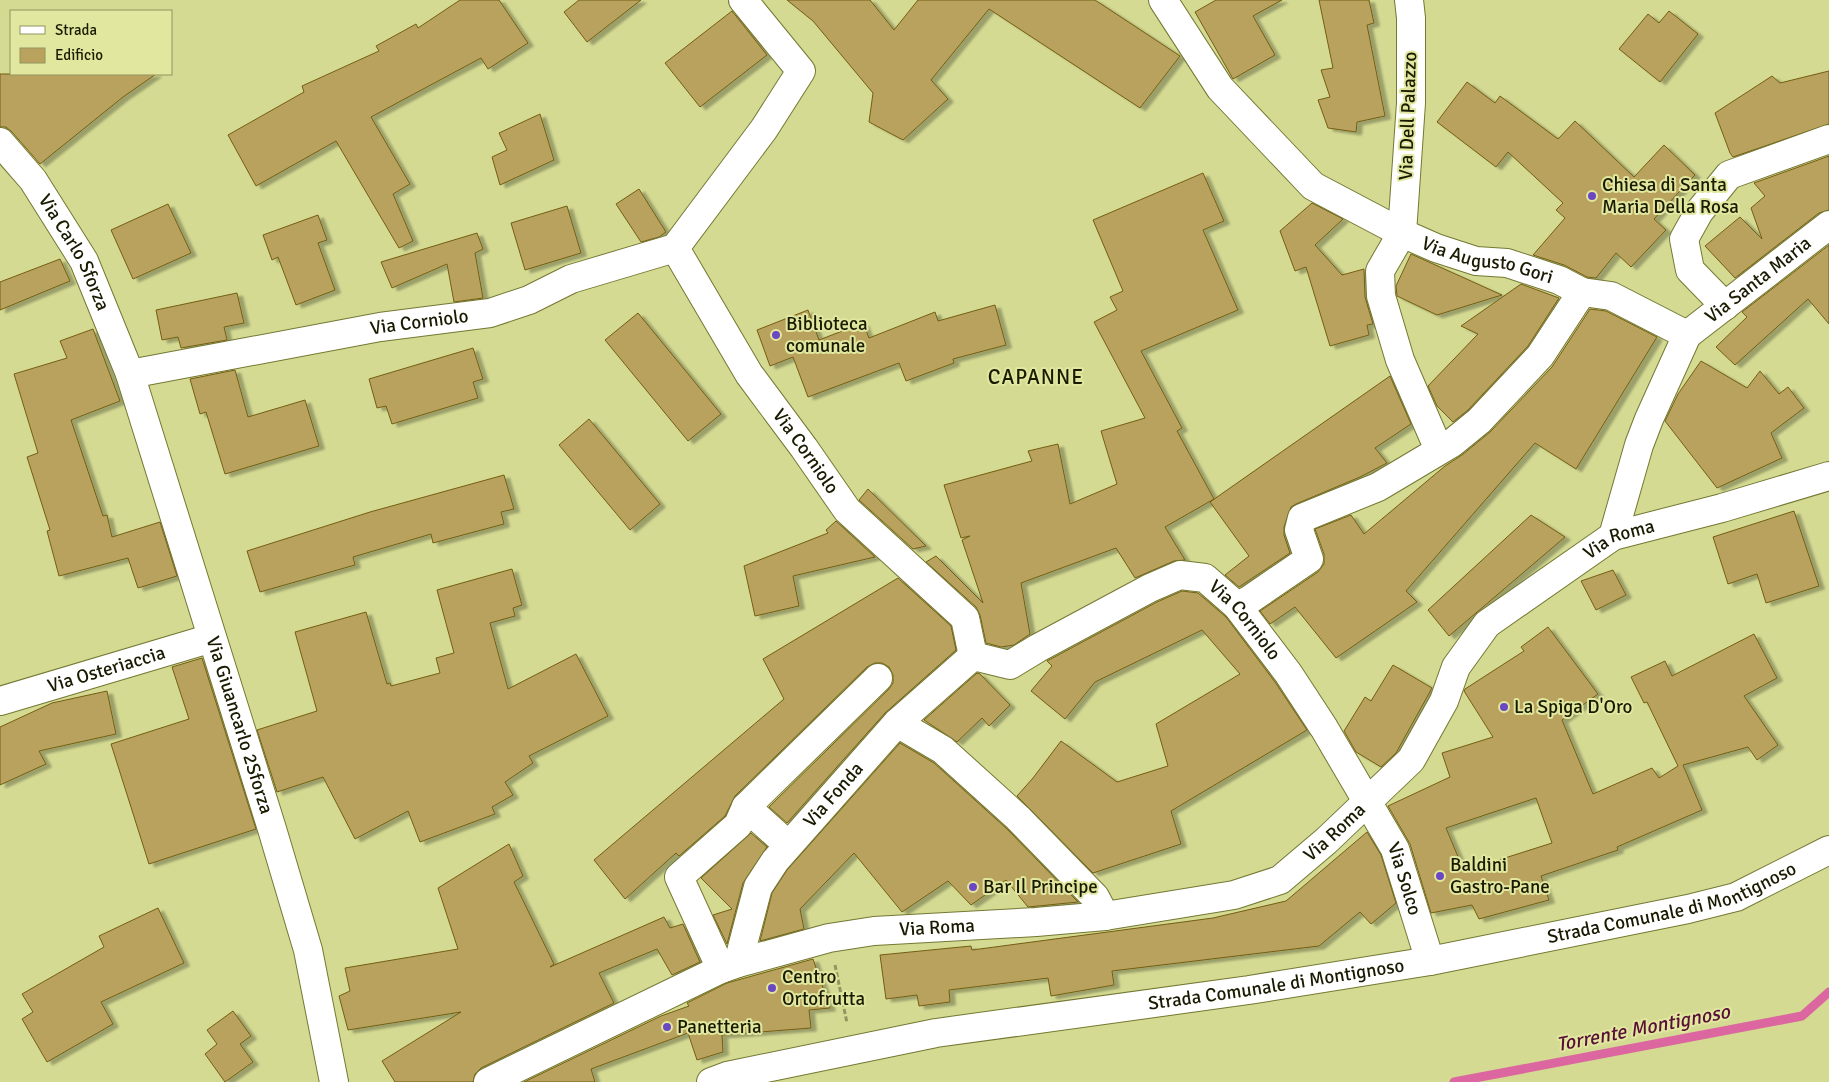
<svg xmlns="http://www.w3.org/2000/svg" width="1829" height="1082" viewBox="0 0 1829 1082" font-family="Signika,sans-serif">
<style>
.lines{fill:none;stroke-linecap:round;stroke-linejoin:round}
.stream{stroke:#dc669f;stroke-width:9}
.building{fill:#b8a25d;stroke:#735e12;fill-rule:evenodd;filter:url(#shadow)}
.minor-casing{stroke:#747832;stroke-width:30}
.tertiary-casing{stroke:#747832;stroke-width:30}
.path{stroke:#92965e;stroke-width:3;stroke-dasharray:5 2.5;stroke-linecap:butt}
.minor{stroke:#fff;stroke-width:28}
.tertiary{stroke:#fff;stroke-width:28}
.poi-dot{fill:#6b48c1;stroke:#e1e79f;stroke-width:2}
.labels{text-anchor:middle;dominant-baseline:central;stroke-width:4;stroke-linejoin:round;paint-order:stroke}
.street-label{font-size:19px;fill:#191a00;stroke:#e1e79f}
.poi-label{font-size:19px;fill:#191a00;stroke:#e1e79f;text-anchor:start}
.water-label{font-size:20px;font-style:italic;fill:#580e37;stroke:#e1e79f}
.quarter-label{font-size:21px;letter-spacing:1px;fill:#191a00;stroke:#e1e79f}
</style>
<defs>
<filter id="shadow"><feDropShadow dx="5.5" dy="3" stdDeviation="1" flood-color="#0004"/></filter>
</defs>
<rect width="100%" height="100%" fill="#d4da92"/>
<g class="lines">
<!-- stream -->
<path class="stream" d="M1454,1082L1802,1016L1829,992"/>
</g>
<!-- building -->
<path class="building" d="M460,0H499L528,43L488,69L481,58L371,117L410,184L393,194L413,241L399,248L336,141L256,186L228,135L304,92L302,86L379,51L376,46L416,24L418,28Z
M579,0H641L587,42L564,12Z
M787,0H870L894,30L918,0H1095L1180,56L1140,108L989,9L931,80L948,99L903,140L869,122L873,93L813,21Z
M1216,0H1282L1253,16L1275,55L1233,79L1195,12Z
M1319,0H1369L1374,23L1367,25L1385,116L1357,122L1356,132L1328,128L1318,100L1330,97L1321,70L1333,68Z
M732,11L767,55L700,107L665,63Z
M1669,11L1698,34L1660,82L1619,49L1648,14L1659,23Z
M1829,71V124L1733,157L1730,153L1715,113L1772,76L1780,83Z
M0,74H156L123,97L40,164L12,132L6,127H0Z
M1467,82L1495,103L1500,96L1558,139L1575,121L1634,177L1664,145L1695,175L1654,219L1666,230L1631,267L1616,253L1596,278L1587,277L1564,265L1533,255L1565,218L1556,210L1563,203L1508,152L1496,167L1437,122Z
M540,114L554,160L500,185L492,157L507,150L499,133Z
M1829,156V210L1819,213L1735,278L1705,246L1740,217L1762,239L1751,208L1765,196L1754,183Z
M1203,173L1224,221L1203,230L1238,310L1141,351L1182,428L1177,431L1214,499L1165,527L1185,560L1174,561L1135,578L1116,548L1021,583L1030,634L1014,645L1001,647L986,643L980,615L976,607L926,562L936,556L983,603L962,540L970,536L961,538L944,485L1032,461L1028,451L1058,444L1070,504L1117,484L1101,431L1145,418L1094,322L1117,310L1110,297L1123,291L1093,220Z
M639,189L666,232L659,237L641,242L616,204Z
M1312,203L1343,219L1315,245L1342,275L1364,269L1365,297L1373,324L1367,325L1369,335L1330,346L1306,267L1295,271L1280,231Z
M168,204L191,253L133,279L111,230Z
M567,206L581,253L525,270L511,223Z
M318,215L327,240L318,243L335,290L296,305L278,257L272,260L263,235Z
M477,233L483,249L475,253L483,298L454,302L447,264L392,288L381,262Z
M1829,245V324L1808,299L1735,365L1716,347L1747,317L1742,312Z
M1411,254L1502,295L1437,315L1397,296L1396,286Z
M60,259L70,281L0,310V282Z
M1521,284L1559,298L1528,346L1468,410L1453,422L1437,406L1428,386L1478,334L1461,326Z
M237,293L244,323L224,327L227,340L181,348L178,337L162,340L156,310Z
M995,305L1006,345L953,359L954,363L906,381L899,363L808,397L793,357L770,366L757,330L808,310L819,340L863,323L869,338L935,312L938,321Z
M1590,309L1606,311L1657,337L1576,469L1535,443L1406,591L1417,602L1336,658L1295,607L1270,624L1260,611L1318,572L1324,564V554L1315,529L1351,515L1364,534L1445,466L1462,455L1490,432L1552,367Z
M638,313L721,414L688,441L605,340Z
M93,329L120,401L71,420L103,516L107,515L112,537L160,522L177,576L138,588L128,558L59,576L47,531L50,530L27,457L38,453L14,374L67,358L60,341Z
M473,348L483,379L473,382L478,398L392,424L386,406L377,408L369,379Z
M1701,361L1747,388L1760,371L1779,394L1788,387L1804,408L1771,433L1782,458L1717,488L1665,421L1678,394Z
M235,370L248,417L305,400L319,446L225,474L206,412L200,414L190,379Z
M1390,376L1411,424L1375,448L1387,463L1360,477L1296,504L1291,507L1284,527V535L1290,553L1239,587L1225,575L1249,556L1210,502Z
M589,419L660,504L630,530L559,445Z
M504,475L514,509L501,512L504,524L433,543L431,534L353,557L355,565L260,592L247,551L370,512Z
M868,489L926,546L913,549L859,500Z
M1794,511L1819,586L1766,603L1757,574L1728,584L1713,537Z
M1531,515L1565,537L1449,636L1428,610Z
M836,521L875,557L793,576L799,606L755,616L744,566L828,533L826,530Z
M512,569L522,605L513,608L515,616L490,623L508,689L576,654L608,716L529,756L533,763L505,782L513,795L492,807L495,814L420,842L408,811L355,839L323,777L277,792L257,730L317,711L295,632L366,612L387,684L390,683L391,686L440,673L436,658L454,653L437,590Z
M1613,570L1626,595L1596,610L1581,581Z
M898,578L951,626L956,650L885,713L787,823L769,807L889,689L893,683V675L889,667L882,663H875L867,667L735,796L725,816L679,856L676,853L625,899L594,860L784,699L763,659Z
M1182,591L1198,593L1226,617L1275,682L1307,730L1171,811L1181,844L1093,873L1017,796L1033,778L1061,741L1117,782L1168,766L1156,724L1240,674L1202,630L1095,682L1065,719L1031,691L1052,666L1047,661L1157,602Z
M1548,627L1598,694L1562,720L1593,794L1652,768L1659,778L1678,766L1647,702L1644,703L1631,677L1665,661L1672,676L1754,634L1777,678L1744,696L1778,745L1757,760L1748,747L1683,765L1702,810L1617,847L1618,850L1541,876L1549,900L1479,919L1472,905L1431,913L1410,844L1388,806L1450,777L1442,753L1493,737L1464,691L1465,689L1524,651L1521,647ZM1536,798L1552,843L1464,871L1446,828Z
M202,658L256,829L149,864L111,744L189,719L172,667Z
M1393,665L1432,688L1396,753L1381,767L1356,752L1344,731L1365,697L1371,701Z
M977,673L980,674L1010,705L989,726L982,718L957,742L924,720Z
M107,691L116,734L39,751L46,764L0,785V727L52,703Z
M900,743L934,763L1007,829L1078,902L1028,907L1006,880L971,905L948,881L902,912L854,853L800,909L804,929L760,941L772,893L787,870Z
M1367,832L1381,855L1396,903L1371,924L1360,912L1319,946L1112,971L1114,985L1051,996L1048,978L949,990L950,1002L919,1006L917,995L886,999L880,955L971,946L972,950L1213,918L1286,901Z
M751,833L767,847L743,883L727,944L713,915L732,909L701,878Z
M509,844L523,876L514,882L554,964L550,967L664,917L670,928L683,924L700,962L672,975L657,949L599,973L614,1003L481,1068L475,1074L473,1082H395L382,1061L461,1012L348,1030L339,996L350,991L345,968L458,949L438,888Z
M158,908L184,963L101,1002L113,1024L47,1062L22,1019L33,1012L22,994L104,947L99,936Z
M813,959L830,1008L809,1010L811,1028L722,1035L723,1052L697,1060L688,1033L591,1069L595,1082H524L661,1016L689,1006L687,1003L727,983Z
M233,1011L251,1036L240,1044L253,1062L225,1082L205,1054L217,1044L207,1030Z"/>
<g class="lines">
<!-- minor casing -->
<g class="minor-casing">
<g id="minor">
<path id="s1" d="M1163,0L1220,88L1313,186L1402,233L1436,248L1476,261L1507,263L1559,280L1582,292L1611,296L1687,335L1649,419L1639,445L1613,536"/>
<path d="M1409,0L1411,18V103L1402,233L1380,271L1381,296L1400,360L1439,450"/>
<path id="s2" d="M0,142L33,180L84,261L130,374L272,829L308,950L334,1082"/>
<path id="s3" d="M675,248L749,374L804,448L847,510L965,618L973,656"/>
<path d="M675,248L764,129L801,71L743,0"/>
<path d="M1725,306L1690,270L1684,239L1699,212L1729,175L1829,139"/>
<path id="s4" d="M1687,335L1829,225"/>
<path id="s5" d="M130,374L380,327L490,313L529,300L571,279L675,248"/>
<path d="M1237,606L1249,600L1309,559L1299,530L1302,518L1378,487L1452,443L1479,421L1540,356L1582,292"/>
<path id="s6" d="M973,656L1010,665L1038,648L1150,588L1180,575L1205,578L1237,606L1288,673L1324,728L1395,849L1430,961"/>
<path id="s7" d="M0,701L212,638"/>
<path d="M897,723L943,750L1018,818L1095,897L1105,916"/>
<path d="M746,807L788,845"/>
<path id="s8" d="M738,963L758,887L775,861L897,723L973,656"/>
<path d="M721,969L679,877L738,825L746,807L878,678"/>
<path id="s9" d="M488,1082L721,969L738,963L829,938L874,931L1036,922L1105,916L1234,895L1280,880L1326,841L1411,760L1444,701L1456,667L1487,624L1613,536L1722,508L1829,476"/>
</g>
</g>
<!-- tertiary casing -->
<g class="tertiary-casing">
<g id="tertiary">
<path id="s10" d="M711,1082L727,1076L936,1033L1249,990L1430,961L1688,909L1736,897L1829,850"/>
</g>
</g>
<!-- path -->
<path class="path" d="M835,965L847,1023"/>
<!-- minor -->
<use href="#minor" class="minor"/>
<!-- tertiary -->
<use href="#tertiary" class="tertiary"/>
</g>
<!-- markers -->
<g class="poi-dot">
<circle cx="1592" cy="196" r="5"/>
<circle cx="776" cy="335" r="5"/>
<circle cx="1504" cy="707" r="5"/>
<circle cx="1440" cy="876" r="5"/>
<circle cx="973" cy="887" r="5"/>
<circle cx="772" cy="988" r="5"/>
<circle cx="667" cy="1027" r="5"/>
</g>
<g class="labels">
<!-- street labels -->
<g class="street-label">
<text transform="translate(1408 116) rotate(-88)">Via Dell Palazzo</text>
<text stroke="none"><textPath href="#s2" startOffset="134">Via Carlo Sforza</textPath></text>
<text stroke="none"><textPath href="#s1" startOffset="431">Via Augusto Gori</textPath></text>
<text stroke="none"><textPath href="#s4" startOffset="90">Via Santa Maria</textPath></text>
<text stroke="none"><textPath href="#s5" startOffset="294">Via Corniolo</textPath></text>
<text stroke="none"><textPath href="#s3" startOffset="242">Via Corniolo</textPath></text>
<text stroke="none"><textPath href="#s9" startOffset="1320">Via Roma</textPath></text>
<text stroke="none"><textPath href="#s6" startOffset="314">Via Corniolo</textPath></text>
<text stroke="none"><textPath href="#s7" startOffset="111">Via Osteriaccia</textPath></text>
<text stroke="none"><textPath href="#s2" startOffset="636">Via Giuancarlo 2Sforza</textPath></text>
<text stroke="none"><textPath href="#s8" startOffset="198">Via Fonda</textPath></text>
<text stroke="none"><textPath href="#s9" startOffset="900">Via Roma</textPath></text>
<text stroke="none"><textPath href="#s6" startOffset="620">Via Solco</textPath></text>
<text stroke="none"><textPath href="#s10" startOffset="979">Strada Comunale di Montignoso</textPath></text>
<text stroke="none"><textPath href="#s9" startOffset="480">Via Roma</textPath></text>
<text stroke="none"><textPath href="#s10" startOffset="574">Strada Comunale di Montignoso</textPath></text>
</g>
<!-- poi labels -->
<g class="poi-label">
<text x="1602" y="185">Chiesa di Santa<tspan x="1602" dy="22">Maria Della Rosa</tspan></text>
<text x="786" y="324">Biblioteca<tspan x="786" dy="22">comunale</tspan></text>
<text x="1514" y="707">La Spiga D'Oro</text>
<text x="1450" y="865">Baldini<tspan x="1450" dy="22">Gastro-Pane</tspan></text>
<text x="983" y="887">Bar Il Principe</text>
<text x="782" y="977">Centro<tspan x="782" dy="22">Ortofrutta</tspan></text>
<text x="677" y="1027">Panetteria</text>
</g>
<!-- water labels -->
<g class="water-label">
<text transform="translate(1643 1028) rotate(-11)">Torrente Montignoso</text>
</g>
<!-- quarter labels -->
<g class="quarter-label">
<text x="1036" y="377">CAPANNE</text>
</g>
</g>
<!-- legend -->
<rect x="10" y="10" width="162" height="65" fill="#e1e79f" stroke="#91955f"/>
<rect x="20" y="26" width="25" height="8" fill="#ffffff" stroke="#91955f"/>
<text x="55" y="35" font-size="15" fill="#191a00">Strada</text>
<rect x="20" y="48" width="25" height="15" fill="#b8a25d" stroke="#91955f"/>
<text x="55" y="60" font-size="15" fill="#191a00">Edificio</text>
</svg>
